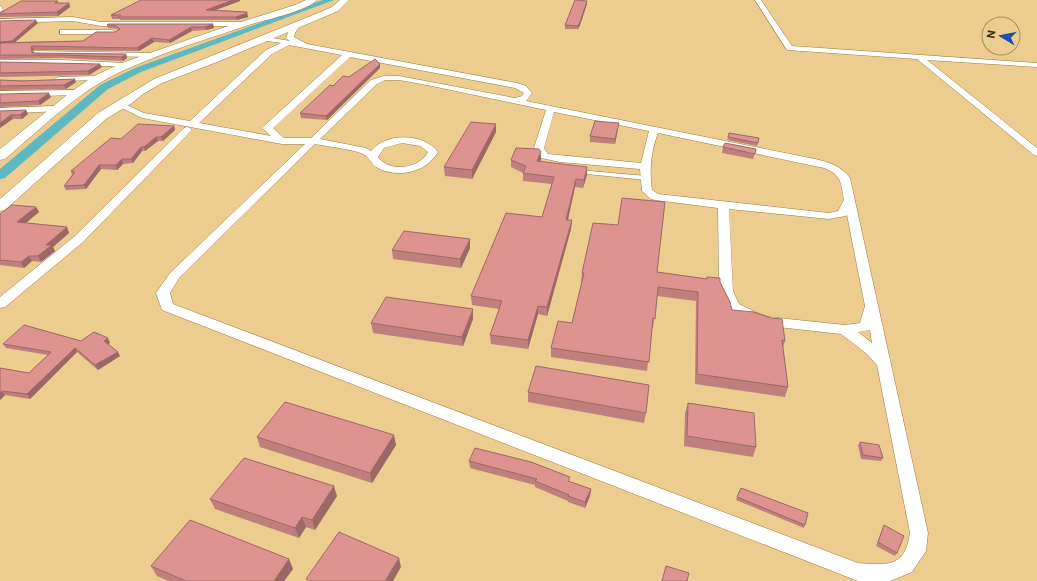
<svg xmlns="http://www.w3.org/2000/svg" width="1037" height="581" viewBox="0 0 1037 581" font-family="Commissioner,sans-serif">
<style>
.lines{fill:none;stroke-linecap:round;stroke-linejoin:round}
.canal{fill:#5db9c1;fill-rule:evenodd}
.service-casing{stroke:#9b7c40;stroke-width:1}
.minor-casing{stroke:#9b7c40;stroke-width:1}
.tertiary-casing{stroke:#9b7c40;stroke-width:1}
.service{fill:#fff;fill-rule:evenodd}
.minor{fill:#fff;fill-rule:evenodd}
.tertiary{fill:#fff;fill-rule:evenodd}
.wall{fill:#be7f7d}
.shaded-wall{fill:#9b6866}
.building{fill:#dd9491;stroke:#9b6866}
</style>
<rect width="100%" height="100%" fill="#edcc8f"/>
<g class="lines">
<!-- canal -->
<path class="canal" d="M323,0H334L141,72L108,89L5,178L0,179V169L100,85L135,68Z"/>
<!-- service casing -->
<g class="service-casing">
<path id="service" d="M579,170L646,176L649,178L646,180L577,173V171Z"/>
</g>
<!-- minor casing -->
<g class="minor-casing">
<path id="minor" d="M755,0H761L792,46L1037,63V67L927,60L1037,148V156L1034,155L917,59L787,50Z
M0,6L2,7L3,10L0,12Z
M73,17L101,22H244L247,24L244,26H101L73,21L0,23V19Z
M297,23L300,25L295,33L294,37L307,44L517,83L526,86L532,93L526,101L815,159C829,162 841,166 850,178L928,533L926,551L912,572L890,581H858L162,310L156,293L170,273L305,144H282L142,118L116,105L120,102L144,113L190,121L266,50L281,43L261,40V36L290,41L286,38C288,32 291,25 297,23ZM289,45L342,55L264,126L262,128L271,136L199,123L272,54ZM350,57L515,88L524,93L522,96L515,98L399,76H384L371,80L311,138H284L273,128ZM385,80H399L427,85L546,110L534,148L541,158L560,162L640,169L642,191L651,199L655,200L718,208L719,291L729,310L747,319L769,326L841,334L867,354L877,365L910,533C905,568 887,565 858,563L173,304L170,293L179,278L315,144C325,146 356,150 363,154C369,157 371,163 376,167C397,179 426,173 438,152C424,133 386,132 371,151L366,148L320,139L377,84ZM554,112L649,131L641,163L548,154L544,148ZM658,133L824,168C842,175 841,183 844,200L838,211L829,213L658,194L652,190C649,171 651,151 658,133ZM402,143L420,146L428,152C419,169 390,173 378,157L384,148ZM729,209L829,219L846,216L847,215L865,306L860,323L845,325L769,317L757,313L739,304L733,291ZM870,330L872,343L858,332Z
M60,30H112L116,32L112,34H60Z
M34,51L154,53L158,55L154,57L37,55H34Z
M0,60H62L126,63L130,65L126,67L62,64H0Z
M98,76H101V80L58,81L54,79L58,77Z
M76,90L80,93L79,95L0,97V91Z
M55,106L58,107L59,109L58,111L0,114V108Z
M187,127L190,128L192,130L190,132L83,242L5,307L0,308V297L75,236L184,128Z"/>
</g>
<!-- tertiary casing -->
<g class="tertiary-casing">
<path id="tertiary" d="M306,0H317C308,10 270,19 255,23C213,37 170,50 129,68C81,88 44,126 5,159L0,160V149L72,91L94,76L122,63L150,53L219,29L295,5Z
M340,0H349L338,11L217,62L162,83L143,94L132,103L106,119L5,210L0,211V199L98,113L154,79L323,11L332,7Z"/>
</g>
<!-- service -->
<use href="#service" class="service"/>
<!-- minor -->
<use href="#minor" class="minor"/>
<!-- tertiary -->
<use href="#tertiary" class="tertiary"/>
</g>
<!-- wall -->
<path class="wall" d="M141,0H240V1L216,10L247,12L248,17L237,20H120V19H112L111,15Z
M58,1V3H69L70,7L58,16L0,17V13Z
M587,1V4L580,25L578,29H565V25Z
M0,21L38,23L15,42L83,41L115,32L118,30L117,29L108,28L107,25L213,24L214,28L206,30L192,31L170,43L154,42L139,51L34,50L32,51L33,53L126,54L127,58L123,61L62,58L0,59Z
M0,62L102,67L89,75L0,77Z
M380,68L327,120L301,118L300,113L333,86L349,77Z
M0,80L76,82L66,89L0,90Z
M0,94L51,97L40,105L0,107Z
M26,110L28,114L22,119H13L0,111Z
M174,126L175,130L163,141H158L145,151H142L133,163L123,164L117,170L101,169L86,189L66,190L64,186L72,175L71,171L121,139Z
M618,129L615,144L590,142V136Z
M496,132L472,179L445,176L444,167Z
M728,137L759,138L757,146L727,140Z
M723,147L756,149L753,159L722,153Z
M511,160H541L540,162L587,175L583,188L575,187L568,220H572L571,229L547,316L538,314L528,349L491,344L490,335L499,309L472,305L471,296L542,217L552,184L523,181V173L511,167Z
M36,207L39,212L25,223L67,227L69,233L53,247L55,251L41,262L32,261L24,268L0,265V214Z
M470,239V248L461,268L393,259L392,250Z
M657,272L706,279L707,277L720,282L732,310L785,341L783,347L788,387L785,397L695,384L696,301L657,296L653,328H652L647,371L551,357V348L572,323L582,282H581L582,273Z
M473,309V319L463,346L373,333L371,323Z
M81,341L110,343L108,344L120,356L98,370L77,352L30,399L5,395L0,400V368L29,373L48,355L6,348L3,344Z
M528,392L646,413L644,423L528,402Z
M688,403L756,447L753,457L684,446L685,413Z
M257,437L396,445L372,483L260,447Z
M860,442L883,458L881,461L861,459L858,445Z
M469,461L570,482L591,489L590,496L585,508L568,502V501L535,487V485L470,468Z
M741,488L805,525L804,528L736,500Z
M337,496L315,530L306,527L299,538L215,509L210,499Z
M884,525L897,553L895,556L876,546Z
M151,566L293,569L284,581H169L157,576Z"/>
<!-- shaded-wall -->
<path class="shaded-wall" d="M233,0H240V1L207,13L206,10Z
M587,1V4L580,25L578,29V26Z
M69,3L70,7L58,16L57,12Z
M247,13L248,17L237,20L236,17Z
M36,20L38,23L13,44L0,45V42Z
M213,24L214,28L206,30L205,27Z
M191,27L192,31L170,43L169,40Z
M152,38L154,42L139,51L137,48Z
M32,46L34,50L32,51L34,56L31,47Z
M126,54L127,58L123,61L122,57Z
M100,64L102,67L89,75L88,71Z
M380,64V68L327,120L326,116Z
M75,79L76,82L66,89L64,85Z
M49,93L51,97L40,105L38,101Z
M26,110L28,114L22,119L20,115Z
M11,115L13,119L0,128V123Z
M619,123L618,129L615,144V139Z
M496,124V132L472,179V170Z
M174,126L175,130L163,141L161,137Z
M156,137L158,141L145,151L144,147Z
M141,147L142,151L133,163L131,159Z
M541,152V160L537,169V161Z
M122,159L123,164L117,170L116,165Z
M99,165L101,169L86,189L84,185Z
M587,167V175L583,188L584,180Z
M576,179L575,187L566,228V220Z
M36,207L39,212L20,228L17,222Z
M572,220L571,229L547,316V307Z
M67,227L69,233L53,247L55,251L41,262L38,256L46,245Z
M470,239V248L461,268L460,259Z
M29,256L32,261L24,268L21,262Z
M538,306V314L528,349V340Z
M473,309V319L463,346L462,337Z
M108,338L110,343L106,345L104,341Z
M75,348L77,352L30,399L27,394Z
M118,352L120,356L98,370L95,365Z
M2,391L5,395L0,400V393Z
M394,435L396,445L372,483L370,473Z
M334,486L337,496L315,530L312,520Z
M591,489L590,496L585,508V502Z
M302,517L306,527L299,538L295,528Z
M399,558L401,567L393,581H385Z
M289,559L293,569L284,581H274Z"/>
<!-- building -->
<path class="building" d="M141,0H233L206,10L247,12V13L236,17H119L121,15H111Z
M575,0L587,1L580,22L578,26L565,25Z
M21,1H58L55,3H69L57,12L0,14V13Z
M36,20L12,41L0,42V21Z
M108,24H213L205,27H191L169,40L152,38L137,48L32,46L31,47L32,53L126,54L122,57L61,55H0V44L2,43L83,41L96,32H115L120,29L115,25H107Z
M375,59L380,64L326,116L300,113L330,85L333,86L343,76L349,77Z
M0,62L100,64L88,71L0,73Z
M75,79L64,85L0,86V80L22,81Z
M49,93L38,101L0,103V94Z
M26,110L20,115H11L0,123V111Z
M595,121L619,123L615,139L590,136Z
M471,122L496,124L472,170L444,167Z
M138,124L174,126L161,137H156L144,147H141L131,159H122L116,165H99L84,185L64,186L75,172L71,171L111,138L121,139Z
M729,133L759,138L758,143L728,137Z
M725,143L756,149L755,154L723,147Z
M516,148L539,149L541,152L537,161L587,167L584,180L576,179L566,220H572L547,307L538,306L528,340L490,335L502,301L471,296L506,213L542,217L554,177L523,173L526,166L511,160Z
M622,198L665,202L657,272L707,279V277L720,278V282L730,302L732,310L754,312L771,318L782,319L785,341L782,340L788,387L697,374L698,292L658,287L655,319L653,318L649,362L551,348L558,321L572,323L584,273H582L593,223L618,225Z
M12,205L36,207L17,222L67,227L46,245H52L38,256H29L21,262L0,260V214Z
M404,231L470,239L460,259L392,250Z
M386,297L473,309L462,337L371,323Z
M24,325L81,341L94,332L108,338L104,341L118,352L95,365L75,348L27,394L2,391L0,393V368L29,373L51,352L3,344Z
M536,366L649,385L646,413L528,392Z
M285,402L394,435L370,473L257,437Z
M688,403L754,413L756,447L687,436Z
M860,442L879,445L883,458L863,455Z
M475,448L531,462L570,477L568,481L591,489L585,502L568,496L569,495L535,481L537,479L469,461Z
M244,458L334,486L312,520L302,517L295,528L210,499Z
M741,488L808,513L805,525L737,497Z
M190,520L289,559L274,581H186L151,566Z
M884,525L904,536L897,553L878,542Z
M339,532L399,558L385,581H311L306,579Z
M666,566L689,573L687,581H662Z"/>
<!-- north arrow -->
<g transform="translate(1001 36) rotate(280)"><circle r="19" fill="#edcc8f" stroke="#a78e60"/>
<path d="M0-3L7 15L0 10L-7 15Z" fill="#1a4eba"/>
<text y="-6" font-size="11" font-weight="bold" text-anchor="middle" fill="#3f3219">N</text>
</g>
</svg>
